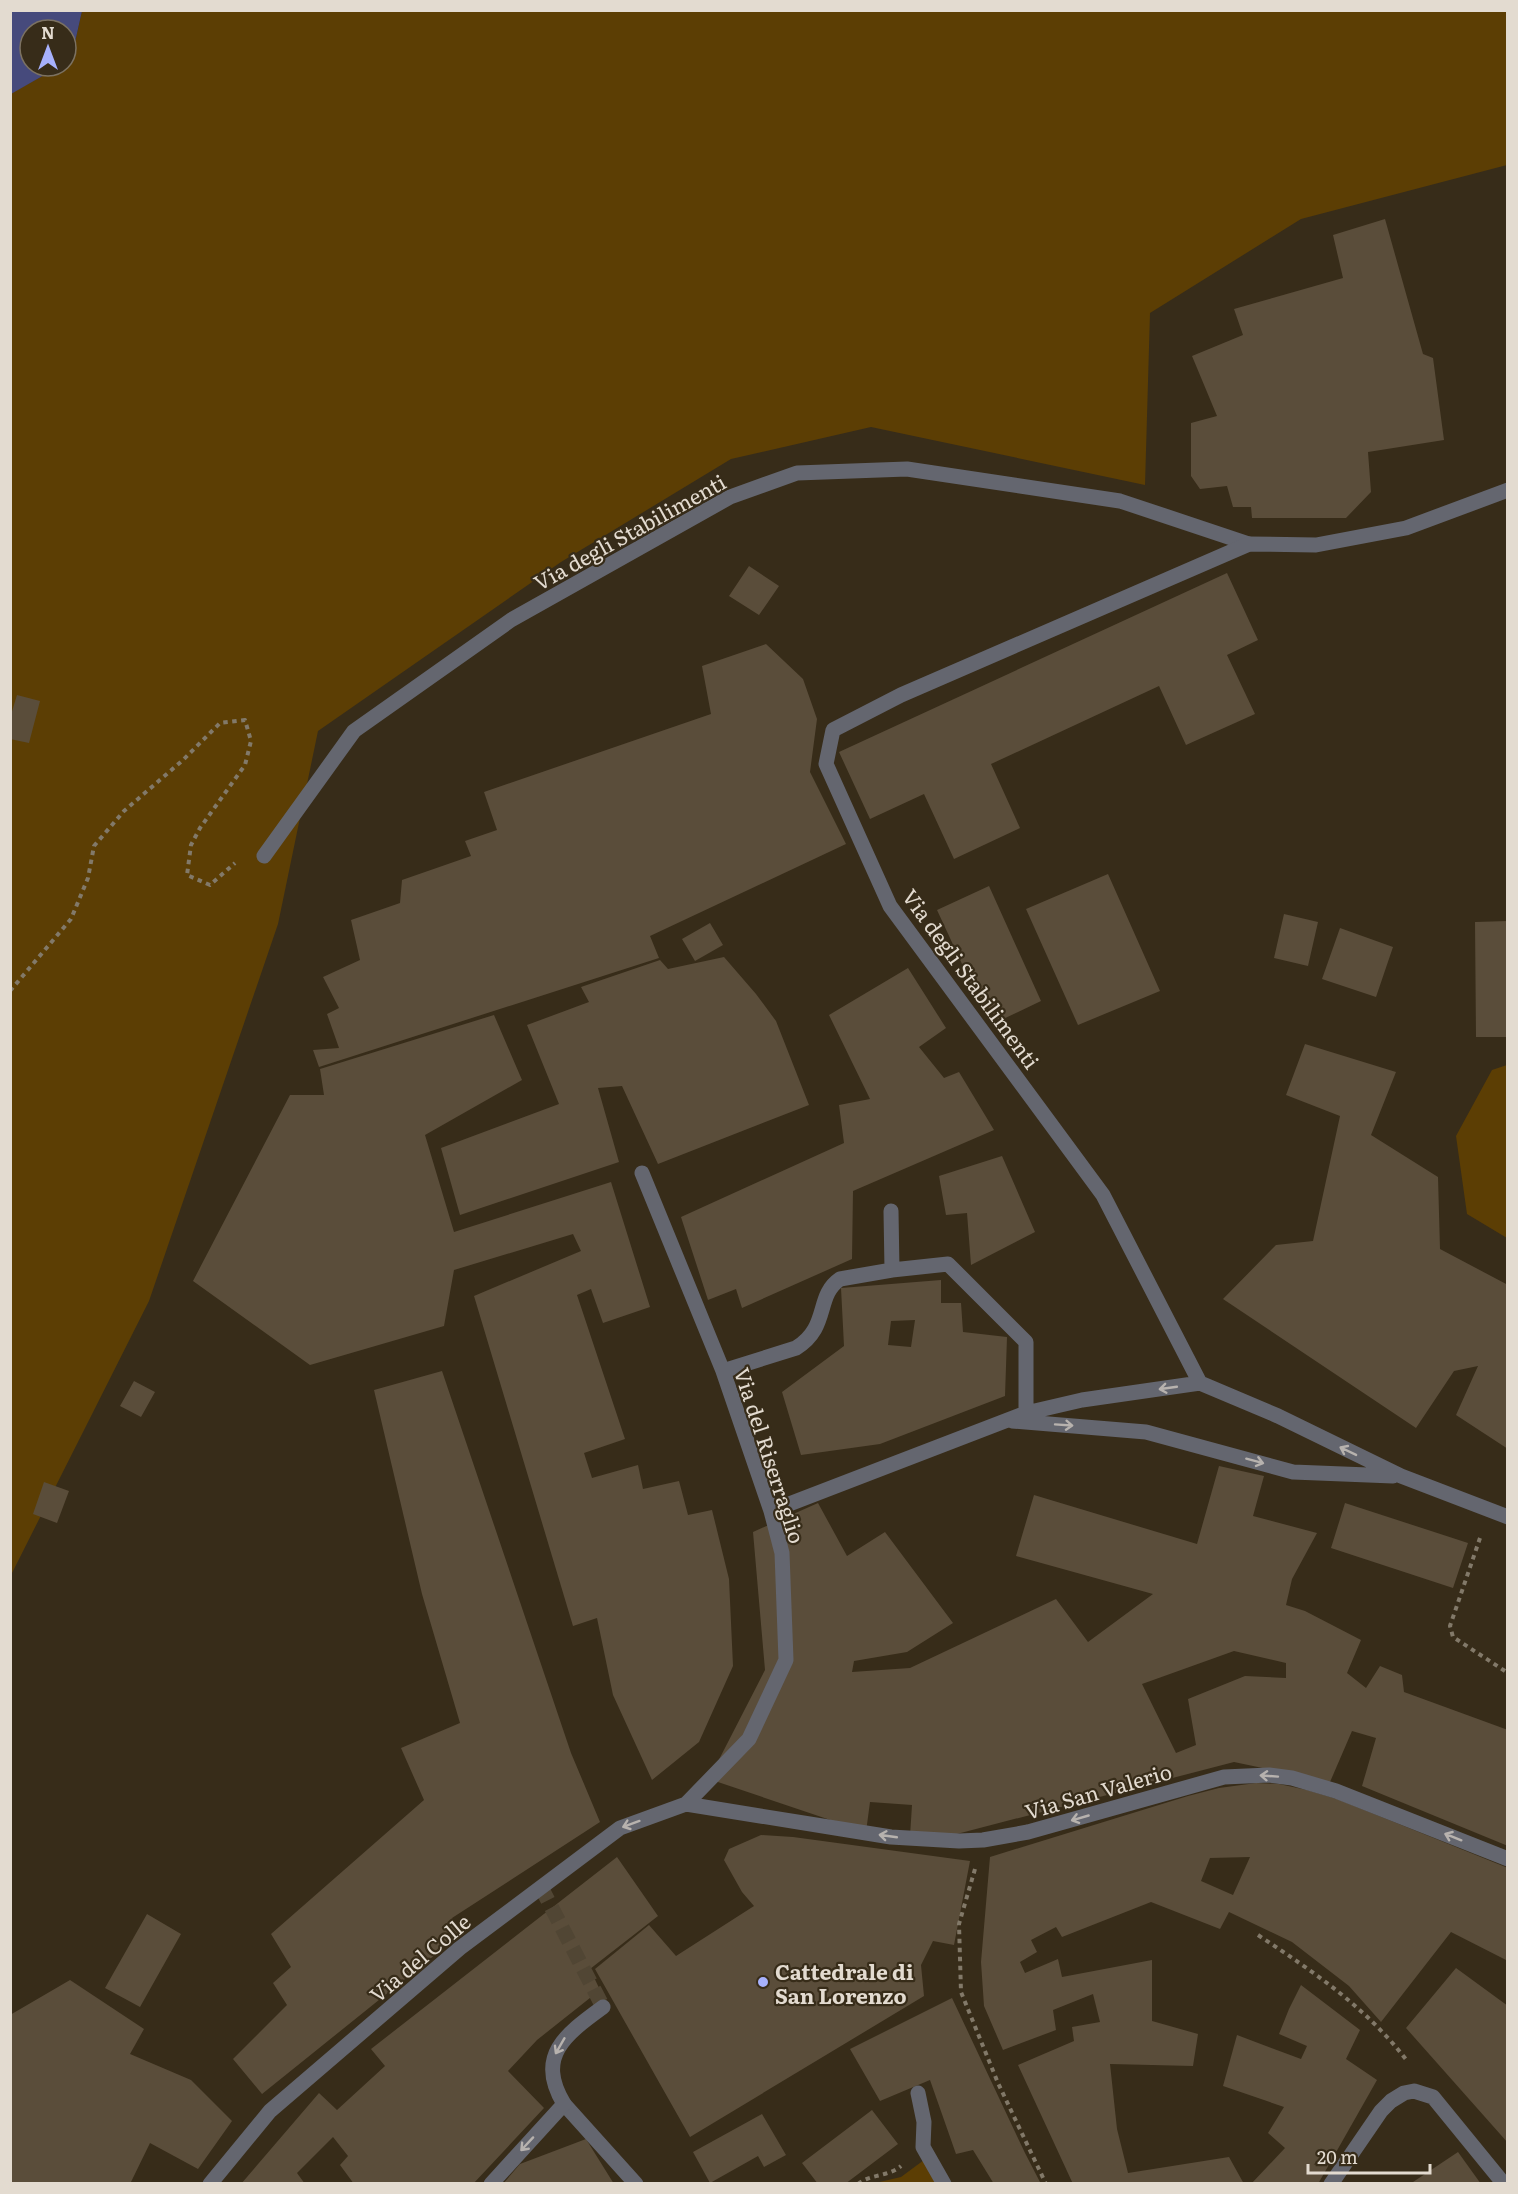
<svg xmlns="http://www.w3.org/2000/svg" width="1518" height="2194" viewBox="0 0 1518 2194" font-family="Literata,serif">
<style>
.green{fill:#5c3e04}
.water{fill:#464a7c}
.building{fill:#5a4d3a;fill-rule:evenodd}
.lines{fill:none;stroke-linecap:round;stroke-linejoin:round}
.minor-tunnel{stroke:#514634;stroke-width:15;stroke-dasharray:15 8;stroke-linecap:butt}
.path{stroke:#827969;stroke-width:4;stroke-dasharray:4.5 4.5;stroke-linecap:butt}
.service{stroke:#64666f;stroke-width:15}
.pedestrian{stroke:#64666f;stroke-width:15}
.minor{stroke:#64666f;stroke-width:15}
.oneway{stroke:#b7b2ae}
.poi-dot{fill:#a7b1fc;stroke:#372c19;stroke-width:2}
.labels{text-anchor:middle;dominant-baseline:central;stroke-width:4.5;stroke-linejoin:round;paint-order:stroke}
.street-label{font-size:21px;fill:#e3dbd0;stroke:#372c19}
.poi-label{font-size:21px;font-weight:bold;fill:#e3dbd0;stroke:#372c19;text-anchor:start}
</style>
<rect width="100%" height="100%" fill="#372c19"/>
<!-- green -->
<path class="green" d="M82,11H1507V165L1301,219L1150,313L1145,485L871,427L731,459L561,562L318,731L278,924L149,1301L11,1575L10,94L60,66H66V63L71,60Z
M1507,1065H1508L1507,1238L1467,1214L1456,1136L1492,1070Z
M924,2160L937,2184H871L901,2177Z"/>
<!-- water -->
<path class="water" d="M11,10L82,11L71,60L66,63V30H30V66H60L11,94Z"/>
<!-- building -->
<path class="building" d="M1385,219L1423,354L1433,358L1444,440L1368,452L1371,492L1346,518H1252L1251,507H1233L1227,486L1200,489L1191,476V423L1217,416L1192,356L1243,335L1234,309L1343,278L1333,235Z
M749,566L779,586L759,615L729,596Z
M1227,573L1258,640L1227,655L1255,714L1186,745L1159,686L991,764L1020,828L954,859L924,794L870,819L839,752Z
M766,644L803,679L817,719L810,772L846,844L650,936L659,958L319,1067L313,1050L339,1048L327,1014L339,1008L323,977L360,960L351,920L400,903L402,880L471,856L465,841L497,830L484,792L711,714L702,666Z
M17,695L40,701L29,743L10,739V718Z
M1108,874L1160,991L1078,1025L1026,909Z
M989,886L1041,1001L999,1021L975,992L937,910Z
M1284,914L1318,922L1308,966L1274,958Z
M1508,921V1037H1476L1475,922Z
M710,923L723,945L695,961L682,939Z
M1340,928L1393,947L1376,997L1322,979Z
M724,957L756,994L776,1021L809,1105L658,1164L622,1086L598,1088L619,1162L460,1215L441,1148L559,1104L527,1025L589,1002L581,987L660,960L668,969Z
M908,968L946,1028L919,1047L944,1078L959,1072L994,1130L853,1191L852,1259L742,1308L736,1289L708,1300L681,1217L844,1143L839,1105L870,1099L829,1015Z
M494,1015L522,1080L425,1135L454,1232L611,1182L650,1307L603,1323L591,1289L577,1295L625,1439L584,1453L592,1478L638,1465L643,1489L679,1481L688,1515L712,1510L729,1579L733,1666L699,1742L652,1780L613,1695L597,1618L573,1626L474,1296L581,1251L573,1234L454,1270L444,1326L310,1365L193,1281L290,1095H324L320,1069Z
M1305,1044L1396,1072L1371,1135L1438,1177L1440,1249L1508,1285V1449L1456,1415L1478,1366L1454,1371L1416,1428L1223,1299L1276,1245L1313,1241L1340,1116L1286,1095Z
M1002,1156L1035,1232L971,1265L967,1213L946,1215L939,1176Z
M941,1280V1303H961L963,1332L1007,1337L1005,1396L880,1444L801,1455L782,1392L844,1346L841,1288ZM915,1320L911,1347L888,1345L891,1321Z
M442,1371L571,1753L600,1822L452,1918L461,1934L262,2094L233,2059L287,2005L273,1983L291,1967L271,1934L424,1800L401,1748L460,1723L422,1594L374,1390Z
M134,1381L155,1392L141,1417L120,1406Z
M1219,1466L1264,1476L1253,1516L1317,1533L1292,1579L1286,1605L1305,1611L1361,1640L1347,1673L1366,1688L1380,1666L1402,1675L1404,1692L1508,1730V1846L1362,1786L1376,1738L1352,1731L1330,1782L1234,1762L953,1835L910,1836L912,1805L870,1802L866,1832L709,1779L765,1670L753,1532L818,1503L847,1556L885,1532L953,1623L907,1652L854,1661L852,1672L910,1668L1056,1599L1088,1642L1153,1594L1016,1556L1034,1495L1197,1544ZM1234,1651L1286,1663V1678L1245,1676L1188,1699L1196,1745L1176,1753L1142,1684Z
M44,1482L69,1491L57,1523L33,1514Z
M1345,1503L1468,1543L1453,1588L1331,1548Z
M1256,1783L1279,1784L1307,1790L1337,1799L1508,1868V1961L1451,1932L1381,2022L1349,1986L1292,1942L1229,1912L1220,1929L1151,1902L1062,1937L1056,1927L1031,1940L1037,1952L1020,1962L1025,1973L1058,1959L1062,1977L1152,1960V2021L1198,2034L1193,2066L1110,2064L1117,2129L1128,2173L1229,2157L1244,2184H1073L1018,2065L1074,2041L1072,2027L1100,2022L1093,1994L1053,2010L1056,2030L1003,2050L984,2006L981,1962L990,1857L1188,1796L1219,1788ZM1250,1857L1233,1895L1201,1881L1210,1858Z
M761,1835L793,1837L970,1861L954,1945L933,1941L921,1965L924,1996L690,2137L595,1969L649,1925L676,1956L754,1906L742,1892L724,1860L729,1849Z
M617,1857L658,1916L590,1969L600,1990L537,2040L508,2071L544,2108L473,2184H354L340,2165L348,2156L333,2137L297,2173L305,2184H241L319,2093L337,2110L385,2066L371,2049Z
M147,1914L181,1934L140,2007L105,1988Z
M1456,1968L1508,2006V2143L1406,2028Z
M70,1980L144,2029L130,2054L191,2080L232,2121L198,2169L150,2143L130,2184H10V2015Z
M1301,1985L1360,2030L1346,2059L1377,2080L1318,2184H1251L1285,2148L1268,2133L1284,2107L1223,2086L1237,2035L1301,2059L1307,2046L1279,2034L1289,2009Z
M952,1998L1025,2153L1041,2184H994L973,2150L956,2154L930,2080L880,2101L850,2049Z
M872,2110L898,2144L845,2184H818L802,2163Z
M762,2114L786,2155L764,2167L758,2156L710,2183L693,2152Z
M586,2139L614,2184H503L520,2164Z
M1458,2152L1481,2184H1410Z"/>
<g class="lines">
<!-- minor-tunnel -->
<path class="minor-tunnel" d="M541,1887L603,2007"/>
<!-- path -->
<path class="path" d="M10,991L71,919L88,878L94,846L124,811L183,760L220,723L245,720L251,741L245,765L200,828L191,845L187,875L210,885L235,863
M1480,1538L1450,1626L1453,1637L1508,1673
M975,1869L959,1924L961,1992L998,2083L1046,2184
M1258,1935C1315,1973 1366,2007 1408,2062
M858,2184C870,2174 888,2177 901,2166"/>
<!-- service -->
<path class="service" d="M264,856L354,731L511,620L730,497L797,473L907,469L1120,501L1249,544"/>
<!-- pedestrian -->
<path class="pedestrian" d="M918,2093L924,2122L923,2147L944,2184
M564,2104L636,2184"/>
<!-- minor -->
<path class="minor" d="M891,1211L892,1270
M723,1371L796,1348C830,1327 815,1296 840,1279L892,1270L948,1264L1026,1342V1413
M1200,1383L1103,1195L890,906L826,764L833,730L901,695L1249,544L1316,545L1406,528L1508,490
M1012,1421L1146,1432L1293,1472L1393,1476
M771,1511L1026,1413L1082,1400L1200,1383L1278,1416L1401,1476L1508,1517
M686,1804L891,1837L959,1841L983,1840L1028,1832L1224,1777L1269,1775L1292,1778L1336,1791L1508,1859
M210,2184L270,2111L460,1948L620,1828L686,1804L749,1739L786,1660L782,1553L771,1511L723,1371L642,1173
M491,2184L564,2104C535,2056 566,2034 603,2007
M1331,2184L1381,2111L1391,2101L1404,2093L1414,2091L1433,2097L1504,2184"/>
</g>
<!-- one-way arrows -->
<defs><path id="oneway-shaft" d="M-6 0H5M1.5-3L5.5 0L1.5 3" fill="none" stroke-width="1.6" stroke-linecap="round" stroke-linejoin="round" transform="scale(1.5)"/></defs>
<g class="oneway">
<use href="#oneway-shaft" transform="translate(1168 1388) rotate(172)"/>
<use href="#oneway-shaft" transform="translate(1064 1425) rotate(4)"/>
<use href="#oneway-shaft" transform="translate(1348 1451) rotate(-154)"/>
<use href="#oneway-shaft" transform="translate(1255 1461) rotate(15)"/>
<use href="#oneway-shaft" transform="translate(1269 1776) rotate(-176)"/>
<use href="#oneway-shaft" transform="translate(1080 1818) rotate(164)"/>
<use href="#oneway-shaft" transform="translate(631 1824) rotate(160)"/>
<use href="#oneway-shaft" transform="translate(888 1836) rotate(-172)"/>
<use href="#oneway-shaft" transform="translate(1453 1837) rotate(-158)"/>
<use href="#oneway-shaft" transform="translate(560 2046) rotate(120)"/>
<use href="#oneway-shaft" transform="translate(527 2144) rotate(133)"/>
</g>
<!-- markers -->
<circle class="poi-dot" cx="763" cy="1982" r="6"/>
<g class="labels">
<!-- street labels -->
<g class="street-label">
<text transform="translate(629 531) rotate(-29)">Via degli Stabilimenti</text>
<text transform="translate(972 978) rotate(54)">Via degli Stabilimenti</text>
<text transform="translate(771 1455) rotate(72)">Via del Riserraglio</text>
<text transform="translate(1098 1790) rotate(-16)">Via San Valerio</text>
<text transform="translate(419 1957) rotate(-40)">Via del Colle</text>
</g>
<!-- poi labels -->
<g class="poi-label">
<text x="775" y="1970">Cattedrale di<tspan x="775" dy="24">San Lorenzo</tspan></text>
</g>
</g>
<!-- border -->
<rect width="1518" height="2194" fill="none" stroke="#e3dbd0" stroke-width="24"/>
<!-- north arrow -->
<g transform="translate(48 48)"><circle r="28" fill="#372c19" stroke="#7c7262" stroke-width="1.5"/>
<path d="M0-4.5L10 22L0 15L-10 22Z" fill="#a7b1fc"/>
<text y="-9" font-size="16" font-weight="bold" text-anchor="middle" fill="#e3dbd0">N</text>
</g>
<!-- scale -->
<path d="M1308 2164v9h122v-9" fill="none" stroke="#e3dbd0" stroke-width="3"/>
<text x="1317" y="2164" font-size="18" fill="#e3dbd0" stroke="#372c19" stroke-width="4.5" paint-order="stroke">20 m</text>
</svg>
